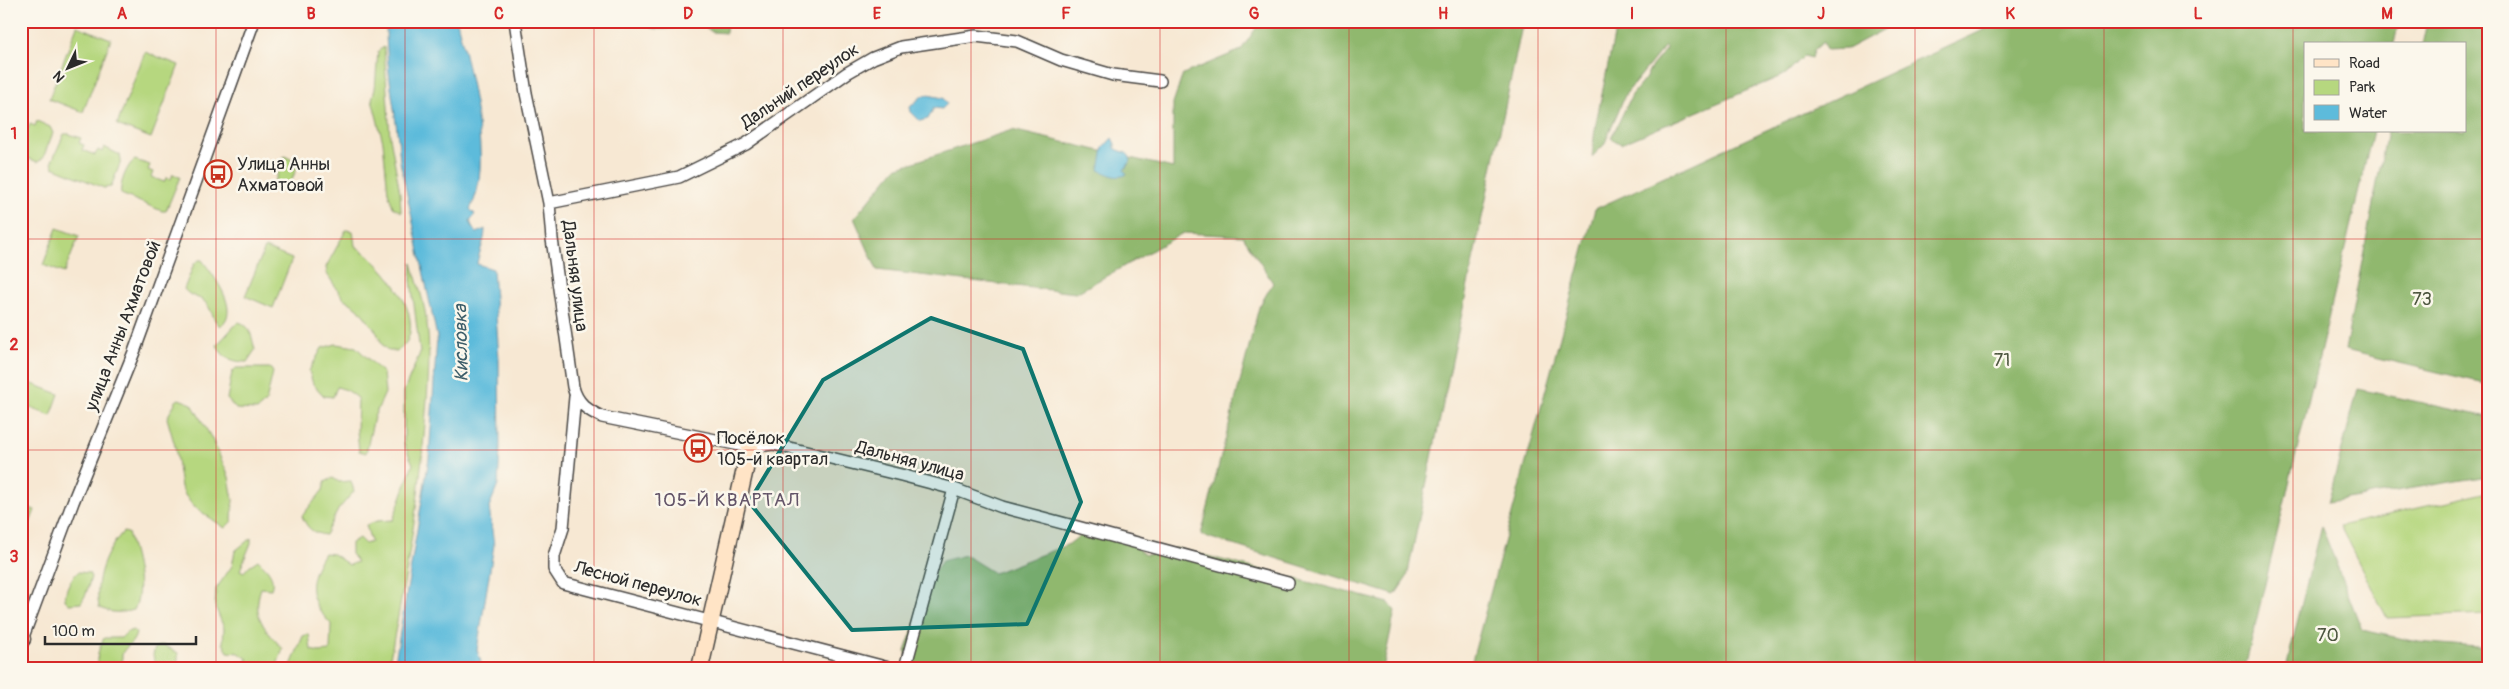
<svg xmlns="http://www.w3.org/2000/svg" width="2509" height="689" viewBox="0 0 2509 689" font-family="Pangolin,sans-serif">
<style>
.green{fill:#b6d77f;stroke:#708155}
.forest{fill:#90b86e;stroke:#5e724c}
.water{fill:#5dbbdb;stroke:#447383}
.lines{fill:none;stroke-linecap:round;stroke-linejoin:round}
.street-casing{stroke:#4a4744;stroke-width:14}
.secondary-casing{stroke:#4a4744;stroke-width:19}
.street{stroke:#fff;stroke-width:11}
.secondary{stroke:#ffe4c6;stroke-width:16}
.marked{fill:#0f766e;fill-opacity:0.2;stroke:#0f766e;stroke-width:4;stroke-linejoin:round}
.grid{fill:none;stroke:#d62828;stroke-width:1;stroke-opacity:0.55}
.labels{text-anchor:middle;dominant-baseline:central;stroke-width:5;stroke-linejoin:round;paint-order:stroke}
.street-label{font-size:18px;fill:#2b2b2b;stroke:#fbf7ec}
.poi-label{font-size:18px;fill:#2b2b2b;stroke:#fbf7ec;text-anchor:start}
.park-label{font-size:18px;fill:#4e5640;stroke:#fbf7ec}
.water-label{font-size:19px;font-style:italic;fill:#3c5d69;stroke:#fbf7ec}
.neighbourhood-label{font-size:19px;letter-spacing:1px;fill:#635468;stroke:#fbf7ec}
.neatline{fill:none;stroke:#d62828;stroke-width:2}
.grid-label{font-size:16px;text-anchor:middle;font-weight:bold;fill:#d62828}
</style>
<rect width="100%" height="100%" fill="#fbf7ec"/>
<filter id="ink" filterUnits="userSpaceOnUse"><feTurbulence type="fractalNoise" baseFrequency=".02" numOctaves="2"/><feDisplacementMap in="SourceGraphic" scale="10" xChannelSelector="R" yChannelSelector="G"/><feConvolveMatrix kernelMatrix="1 2 1 2 8 2 1 2 1" color-interpolation-filters="sRGB"/></filter>
<filter id="wash" filterUnits="userSpaceOnUse"><feTurbulence type="fractalNoise" baseFrequency=".0096" numOctaves="4" result="noise"/><feDisplacementMap in="SourceGraphic" scale="20" xChannelSelector="R" yChannelSelector="G"/><feGaussianBlur stdDeviation="1.12" result="paint"/><feColorMatrix in="noise" values="0 0 0 0 0 0 0 0 0 0 0 0 0 0 0 0 0 1.4 0 .05"/><feComposite in="paint" operator="in"/></filter>
<g filter="url(#wash)">
<rect width="100%" height="100%" fill="#f7e8d3"/>
<!-- green -->
<path class="green" d="M77,26L111,39L83,112L49,99Z
M384,47L390,137L400,193L401,212L393,207L388,192L383,142L372,99L375,89L378,51Z
M145,52L179,65L151,138L117,125Z
M37,121L50,127L53,133L43,158L38,162L21,156V127L28,129L30,124L35,126Z
M64,134H69L81,138L79,143L84,145L82,150L95,155L98,150L102,152L104,147L120,155L121,161L111,187L104,188L53,167L52,161Z
M284,156L299,162L287,192L273,186Z
M135,160L150,165L148,170L153,172L151,177L164,182L166,178L171,179L173,174L180,177L166,211H162L121,194C119,185 127,164 135,160Z
M57,228L79,236L64,273L43,265Z
M346,230L353,231L355,246C380,261 421,308 408,339C407,343 401,347 398,351H389L383,346L376,331L358,308L343,298L327,274L326,267Z
M265,248L292,259L273,308L245,296Z
M199,260H202C213,275 242,311 220,326C213,321 212,309 205,302C198,296 190,297 184,289L194,264Z
M412,263C416,279 422,295 425,311C432,347 428,387 425,424C419,507 404,587 388,668H290L303,636L309,634L311,650L319,652L330,651L331,624C307,599 306,582 324,553L333,554L349,565L357,562L351,554V543L359,538L365,544L371,542L366,525L377,521L393,520L413,464L404,444V391L420,353L411,280Z
M238,322C251,324 252,339 255,350L247,362C233,362 222,358 217,345Z
M336,344L356,347L383,373L385,393L374,417L366,453L359,451L357,430L358,398L347,390L337,387L333,397L324,396L313,384L309,371L322,348Z
M236,368H270L273,372L266,402L257,410L236,409L227,399L232,372Z
M22,380L59,394L51,416L21,404Z
M179,399L192,404L212,439L229,477L233,500L232,521L225,528L193,506L185,495L181,487L175,446L167,418L176,401Z
M333,478L339,482L351,481L354,491L338,510L325,535C312,533 307,528 302,516L323,490L325,482Z
M2488,492V614L2387,618L2340,526Z
M21,505L35,510L21,546Z
M123,532L128,533C134,556 145,587 134,610C121,613 111,614 99,607C94,579 105,552 123,532Z
M251,538V543L240,570L244,572L249,566L258,560C266,568 276,576 271,589L261,588C251,617 265,629 283,649L276,668H234L238,662H245L248,659L239,653L228,652L223,643L224,628L215,606L216,589L232,566L235,551Z
M78,572L89,573L91,577L86,594L81,603L69,604L65,600C65,590 70,579 78,572Z
M133,630L136,633C134,645 123,647 122,655C121,659 124,664 124,668L100,666C94,657 100,648 104,638H121L127,632Z
M163,645L178,653V668H156L153,655L155,648Z"/>
<!-- forest -->
<path class="forest" d="M643,21H727L726,33L712,32L698,22C683,25 654,37 643,21Z
M1261,21H1523L1407,577L1395,595L1201,535L1259,307L1273,283L1243,236L1183,233L1076,293L877,270L854,218L896,168L1012,130L1173,168V103L1183,74L1241,50Z
M1617,21H1900L1847,49L1826,50L1823,42L1814,50L1812,58L1804,56L1786,74L1621,144L1611,138L1632,95L1645,79L1652,66L1666,49L1665,46L1625,95L1604,145L1592,157L1595,128Z
M2003,21H2399L2394,44H2305V131H2373L2245,668H1470L1595,209Z
M2427,21H2488V384L2345,350L2387,131H2465V44H2422Z
M2358,389L2488,417V476L2328,502Z
M2321,525L2362,630L2418,642L2488,648V668H2286Z
M1087,530L1124,537L1145,555L1162,553L1176,548L1389,603L1395,611L1383,668L912,666L905,651L934,572L942,561L965,555L994,573L1069,544Z"/>
<!-- water -->
<path class="water" d="M386,21H457C468,67 495,167 470,209L475,214L470,221L473,229L477,233L485,229C485,242 479,251 477,264L493,269L499,359L500,449L498,485L489,507L494,545L477,650L481,662L479,668H394L429,458L437,337L400,161C397,114 385,69 386,21Z
M928,95L943,98L947,104L942,109L934,108L928,119L920,121L911,112L910,107L922,96Z
M1112,138L1115,144V148C1121,153 1129,150 1131,161L1124,170L1127,174C1118,180 1108,174 1099,170L1103,148Z"/>
</g>
<g filter="url(#ink)">
<g class="lines">
<!-- street casing -->
<g class="street-casing">
<path id="street" d="M515,21L526,93L549,203L552,239L573,387C577,403 587,410 602,417L750,447L773,444L901,475L954,489L1002,507L1288,583
M549,203L679,177L746,144L847,73L873,58L901,47L976,36L1017,41L1061,60L1113,75L1160,81
M575,397L563,528L554,556V569L563,583L889,668
M21,642L73,502L134,352L254,21
M905,668L954,489"/>
</g>
<!-- secondary casing -->
<g class="secondary-casing">
<path id="secondary" d="M21,639H22
M700,668L750,447"/>
</g>
<!-- street -->
<use href="#street" class="street"/>
<!-- secondary -->
<use href="#secondary" class="secondary"/>
</g>
</g>
<!-- marked area -->
<path class="marked" d="M931,318L1023,349L1081,502L1027,624L852,630L749,502L823,380Z"/>
<!-- grid -->
<path class="grid" d="M216,21V668M405,21V668M594,21V668M783,21V668M971,21V668M1160,21V668M1349,21V668M1538,21V668M1726,21V668M1915,21V668M2104,21V668M2293,21V668M21,239H2488M21,450H2488"/>
<!-- icons -->
<defs>
<g id="bus-ring" transform="scale(1.4375)"><circle r="9.5" fill="#fbf7ec" stroke="#c8321e" stroke-width="1.5"/><path d="M-5-6H5V4H4V6H2V4H-2V6H-4V4H-5ZM-3.5-4V0h7V-4ZM-3.5 1.2v1.5H-2V1.2ZM2 1.2v1.5H3.5V1.2Z" fill="#c8321e"/></g>
</defs>
<g fill-rule="evenodd">
<use href="#bus-ring" x="218" y="174"/>
<use href="#bus-ring" x="698" y="448"/>
</g>
<g class="labels">
<!-- street labels -->
<g class="street-label">
<text transform="translate(800 86) rotate(-34)">Дальний переулок</text>
<text transform="translate(575 276) rotate(83)">Дальняя улица</text>
<text transform="translate(123 326) rotate(-69)">улица Анны Ахматовой</text>
<text transform="translate(910 461) rotate(15)">Дальняя улица</text>
<text transform="translate(638 584) rotate(15)">Лесной переулок</text>
</g>
<!-- poi labels -->
<g class="poi-label">
<text x="237" y="164">Улица Анны<tspan x="237" dy="21">Ахматовой</tspan></text>
<text x="717" y="438">Посёлок<tspan x="717" dy="21">105-й квартал</tspan></text>
</g>
<!-- park labels -->
<g class="park-label">
<text x="2422" y="299">73</text>
<text x="2002" y="360">71</text>
<text x="2328" y="635">70</text>
</g>
<!-- water labels -->
<g class="water-label">
<text transform="translate(461 343) rotate(-91)">Кисловка</text>
</g>
<!-- neighbourhood labels -->
<g class="neighbourhood-label">
<text x="727" y="500">105-Й КВАРТАЛ</text>
</g>
</g>
<!-- margin -->
<rect width="2509" height="689" fill="none" stroke="#fbf7ec" stroke-width="55"/>
<!-- legend -->
<rect x="2304" y="42" width="162" height="90" fill="#fbf7ec" stroke="#a8a59f"/>
<rect x="2314" y="59" width="25" height="8" fill="#ffe4c6" stroke="#a8a59f"/>
<text x="2349" y="68" font-size="15" fill="#2b2b2b">Road</text>
<rect x="2314" y="80" width="25" height="15" fill="#b6d77f" stroke="#a8a59f"/>
<text x="2349" y="92" font-size="15" fill="#2b2b2b">Park</text>
<rect x="2314" y="105" width="25" height="15" fill="#5dbbdb" stroke="#a8a59f"/>
<text x="2349" y="118" font-size="15" fill="#2b2b2b">Water</text>
<!-- north arrow -->
<g transform="translate(68 68) rotate(227)" stroke="#fbf7ec" stroke-width="4" paint-order="stroke">
<path d="M0-4L9 19L0 12L-9 19Z" fill="#2b2b2b"/>
<text y="-8" font-size="14" font-weight="bold" text-anchor="middle" fill="#2b2b2b">N</text>
</g>
<!-- scale -->
<path d="M45 636v8h151v-8" fill="none" stroke="#2b2b2b" stroke-width="2.5"/>
<text x="52" y="636" font-size="15" fill="#2b2b2b" stroke="#fbf7ec" stroke-width="4" paint-order="stroke">100 m</text>
<rect x="28" y="28" width="2454" height="634" class="neatline"/>
<g class="grid-label">
<text x="122" y="19">A</text>
<text x="311" y="19">B</text>
<text x="499" y="19">C</text>
<text x="688" y="19">D</text>
<text x="877" y="19">E</text>
<text x="1066" y="19">F</text>
<text x="1254" y="19">G</text>
<text x="1443" y="19">H</text>
<text x="1632" y="19">I</text>
<text x="1821" y="19">J</text>
<text x="2010" y="19">K</text>
<text x="2198" y="19">L</text>
<text x="2387" y="19">M</text>
<text x="14" y="139">1</text>
<text x="14" y="350">2</text>
<text x="14" y="562">3</text>
</g>
</svg>
